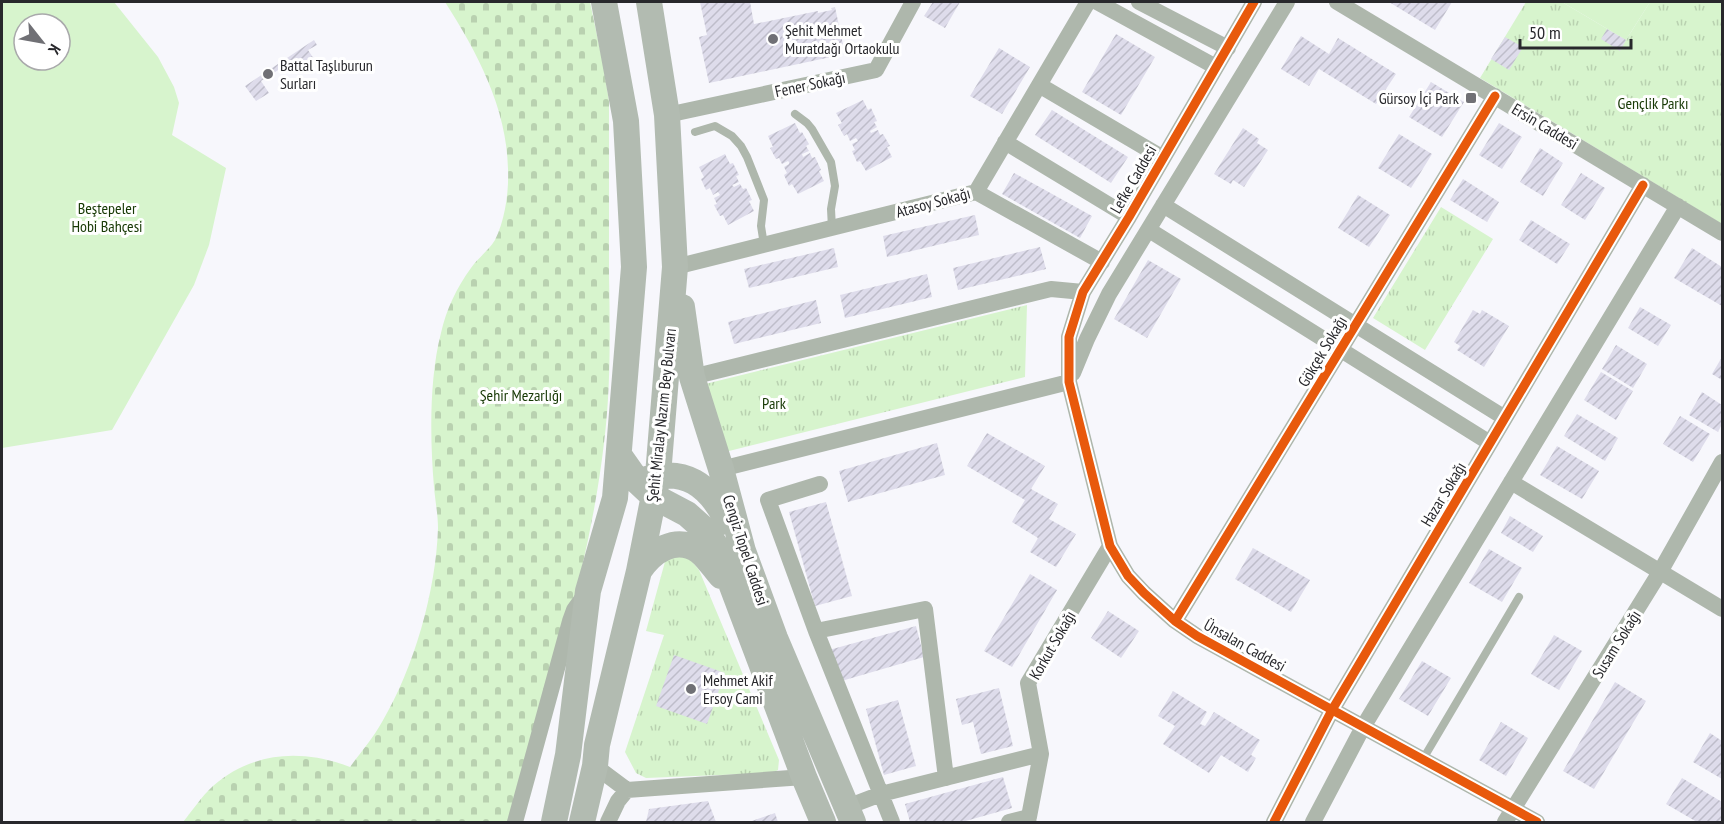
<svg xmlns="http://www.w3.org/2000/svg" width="1724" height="824" viewBox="0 0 1724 824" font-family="'PT Sans Narrow',sans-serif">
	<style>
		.grass { fill: url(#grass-tufts) }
		.cemetery { fill: url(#cemetery-stones) }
		.garden { fill: #d7f4cd; fill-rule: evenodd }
		.building { fill: url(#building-hatch) }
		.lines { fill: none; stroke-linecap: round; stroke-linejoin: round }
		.lane { stroke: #aeb7ac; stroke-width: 8 }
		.street { stroke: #aeb7ac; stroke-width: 16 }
		.primary { stroke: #b2bbb1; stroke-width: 26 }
		.cycleway-casing { stroke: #fff; stroke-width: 13 }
		.cycleway { stroke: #e8590c; stroke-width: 9 }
		.poi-dot { fill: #707075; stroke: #fff; stroke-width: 2 }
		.labels { text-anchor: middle; stroke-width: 6; stroke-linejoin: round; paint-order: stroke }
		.poi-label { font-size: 16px; fill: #28282c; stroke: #fff; text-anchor: start }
		.street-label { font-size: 16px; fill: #28282c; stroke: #fff }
		.park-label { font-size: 16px; fill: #163804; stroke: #fff }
	</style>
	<defs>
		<pattern id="grass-tufts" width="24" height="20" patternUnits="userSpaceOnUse" patternTransform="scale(1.5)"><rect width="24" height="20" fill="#d7f4cd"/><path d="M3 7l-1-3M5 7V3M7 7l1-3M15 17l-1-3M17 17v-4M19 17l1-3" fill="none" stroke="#b9d1b0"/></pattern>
		<pattern id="cemetery-stones" width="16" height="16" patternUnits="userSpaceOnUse" patternTransform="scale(1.5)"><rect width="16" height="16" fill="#d7f4cd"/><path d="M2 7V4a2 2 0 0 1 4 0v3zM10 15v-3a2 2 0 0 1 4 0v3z" fill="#b9d1b0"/></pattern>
		<pattern id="building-hatch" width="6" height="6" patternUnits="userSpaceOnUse" patternTransform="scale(1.5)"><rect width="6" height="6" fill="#dedceb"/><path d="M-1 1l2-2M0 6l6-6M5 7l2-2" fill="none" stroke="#bebdca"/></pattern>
	</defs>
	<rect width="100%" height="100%" fill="#f7f7fc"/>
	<path class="grass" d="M1526,2H1562L1626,40L1650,2H1722V224L1480,78Z
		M1441,207L1493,239L1425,350L1373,318Z
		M1027,305L1025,377L705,457L689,388Z
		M677,555L690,559L699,570L779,760L778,770L772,773L646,778L636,773L625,752L664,635L646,631L666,558Z"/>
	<path class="cemetery" d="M445,2H590L603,64L609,101C609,159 609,217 609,274C610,330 611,387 604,443C589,572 547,697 511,822H183C193,810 201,797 213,786C253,751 303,749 350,767C361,752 373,738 382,722C414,668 436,591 438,528C438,514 435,500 434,487C430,440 429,379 441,333C446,310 457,287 471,268C478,258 489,250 495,240C505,220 509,192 508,169C507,108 477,52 445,2Z"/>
	<path class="garden" d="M2,2H114L158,57L174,87L179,103L172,135L226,168L209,245L194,285L112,430L2,448ZM24,24H60V60H24Z
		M1562,2H1650L1626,40Z"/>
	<path class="building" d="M700,2H750L754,24L818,11V13L832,10L831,8L835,7L845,54L709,83L699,37L707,35Z
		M933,2H960L945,28L924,16Z
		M1389,2H1452L1435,30Z
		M1607,29L1626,40L1620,51L1601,39Z
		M1116,34L1155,57L1121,115L1082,92Z
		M1301,36L1329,54L1338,38L1396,74L1376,104L1319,69L1309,86L1281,69Z
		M1505,37L1523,47L1509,70L1491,59Z
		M314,40L317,45L308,50L314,59L303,67L297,58L261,81L269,93L256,101L245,86Z
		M999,48L1030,67L1002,114L970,96Z
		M1431,82L1464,102L1442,137L1409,117Z
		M863,100L868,110L871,108L877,121L874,122L877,127L870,131L871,133L878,130L880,135L883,134L890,146L887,147L892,157L866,171L860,161L857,162L852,151L855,150L852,144L858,141L856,138L850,141L847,134L844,136L838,125L842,123L836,113Z
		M1052,110L1128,157L1111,183L1035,135Z
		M795,123L800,133L802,132L809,144L806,146L809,151L802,154L803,157L810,153L812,158L815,157L821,170L819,171L824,181L798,194L792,184L789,186L784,175L787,173L784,167L789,164V162L788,161L782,164L779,158L776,159L770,148L773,147L768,136Z
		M1499,123L1522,137L1502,169L1479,155Z
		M1243,128L1259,139L1257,143L1268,150L1244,187L1233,180L1231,184L1214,174Z
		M1399,134L1432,154L1411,188L1378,168Z
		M1540,148L1563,163L1543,196L1520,182Z
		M725,154L730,164L733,163L739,175L736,176L739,182L732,185L734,187L740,184L743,189L746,188L752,200L749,201L754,211L728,225L723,215L720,216L714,205L717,204L714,198L720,195L718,192L713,195L710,188L706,190L701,179L704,177L699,167Z
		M1014,173L1092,216L1080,238L1002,194Z
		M1581,173L1605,188L1585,220L1561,205Z
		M1463,179L1499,202L1487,222L1450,200Z
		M1358,195L1390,215L1369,247L1338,228Z
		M975,215L979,235L887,257L883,236Z
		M1531,220L1570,244L1557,264L1519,240Z
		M1040,247L1046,269L958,290L953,268Z
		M834,248L838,267L749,288L744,269Z
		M1692,248L1722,267V306L1674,278Z
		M1148,260L1181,279L1147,338L1114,319Z
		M927,274L932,297L845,318L840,295Z
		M816,300L821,323L734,344L728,322Z
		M1640,307L1671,325L1658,346L1628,328Z
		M1473,310L1480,314L1482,310L1509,326L1484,367L1457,350L1460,346L1454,342Z
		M1616,345L1647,364L1633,388L1602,369Z
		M1722,357V380L1712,374Z
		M1601,372L1633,391L1616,420L1584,400Z
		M1702,392L1722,405V424L1718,432L1689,415Z
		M1577,414L1618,438L1605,461L1564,436Z
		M1680,416L1710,434L1693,462L1663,444Z
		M987,433L1045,466L1031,489L1058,504L1049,519L1076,534L1056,567L1030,552L1038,538L1012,522L1025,500L967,466Z
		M937,443L945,475L848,502L839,471Z
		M1557,446L1599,471L1582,499L1540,475Z
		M826,502L852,596L815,606L789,512Z
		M1510,516L1543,536L1533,552L1501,533Z
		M1253,548L1310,580L1291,612L1235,579Z
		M1489,549L1522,568L1502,602L1469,583Z
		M1030,574L1057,590L1012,667L984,651Z
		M1108,611L1139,631L1121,658L1091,638Z
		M916,626L924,657L838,682L829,650Z
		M1554,635L1582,651L1559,690L1531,674Z
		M674,655L725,673L707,724L656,706Z
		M1422,661L1451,678L1428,716L1399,699Z
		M1615,682L1646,701L1594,789L1563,771Z
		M999,688L1013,746L981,754L973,722L962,725L956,699Z
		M1173,691L1207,712L1200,724L1205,726L1214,712L1260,740L1251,755L1256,758L1248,772L1221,755L1209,773L1163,744L1175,726L1158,716Z
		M898,700L916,766L884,775L866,709Z
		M1501,722L1528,738L1506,776L1479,760Z
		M1710,733L1722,741V779L1693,762Z
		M1003,777L1012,808L962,822H910L905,804Z
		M1682,778L1722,802V822H1697L1666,804Z
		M708,801L716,822H646L649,809Z
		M775,813L778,822H749Z"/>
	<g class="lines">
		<path class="lane" d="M795,114L807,123L812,129L831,162L835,186L831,209L832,228
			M695,132L715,126L732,136L741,146L747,157L764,200L761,226L764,245
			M1423,759L1519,597"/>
		<path class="street" d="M1097,2L1216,67
			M1139,2L1228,48
			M1254,2L1129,217L1083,292L1069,337V382L1110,546L1128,576L1144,593L1175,621L1197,636L1537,822
			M1337,2L1722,233
			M1039,85L1163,158
			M667,115L876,70L913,2
			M1005,142L1129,217
			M976,192L1102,262
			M1163,205L1505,418
			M1149,230L1490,443
			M675,267L976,192L1088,2
			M1073,373L1087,339L1109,294L1287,2
			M692,377L1051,289L1083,292
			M721,469L1069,382
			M1511,482L1722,609
			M820,484L768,500L816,631L892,822
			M1175,621L1495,96
			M816,631L925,609L946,778
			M595,766L627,790L804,777
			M847,807L881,794L1041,754
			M515,822L570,621L574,610L584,596
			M608,822L618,801L627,790
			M1009,822L1029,817
			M1028,822L1041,754L1028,683L1110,546
			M1274,822L1332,710L1643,185
			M1313,822L1363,727L1678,206
			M1505,822L1660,572L1722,462"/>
		<path class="primary" d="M682,307L692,377L721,469L743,551L775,638L853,822
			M619,455L638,482L653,496L687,514L705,530L718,549L804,777L823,822
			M643,480C685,466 709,485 728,522
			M639,571C652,551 676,535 699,551C707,557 714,568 721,576
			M554,822L568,755L588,591L615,498L634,267L626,121L604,2
			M582,822L595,766L597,745L639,571L658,475L675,267L667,115L649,2"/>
		<g class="cycleway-casing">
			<path id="cycleway" d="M1254,2L1129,217L1083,292L1069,337V382L1110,546L1128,576L1144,593L1175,621L1197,636L1537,822
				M1175,621L1495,96
				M1274,822L1332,710L1643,185"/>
		</g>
		<use href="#cycleway" class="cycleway"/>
	</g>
	<g class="poi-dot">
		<circle cx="773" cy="39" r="6"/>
		<circle cx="268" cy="74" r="6"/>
		<rect x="1465" y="92" width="12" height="12" rx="3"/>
		<circle cx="691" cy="689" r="6"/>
	</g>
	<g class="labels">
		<g class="poi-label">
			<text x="785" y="36">Şehit Mehmet<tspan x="785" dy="18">Muratdağı Ortaokulu</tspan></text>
			<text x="280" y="71">Battal Taşlıburun<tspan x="280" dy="18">Surları</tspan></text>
			<text x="1459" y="104" text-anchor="end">Gürsoy İçi Park</text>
			<text x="703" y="686">Mehmet Akif<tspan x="703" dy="18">Ersoy Cami</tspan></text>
		</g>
		<g class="street-label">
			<text transform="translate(810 84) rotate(-12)" y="6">Fener Sokağı</text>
			<text transform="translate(1545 126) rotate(31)" y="6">Ersin Caddesi</text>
			<text transform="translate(1133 179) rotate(-60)" y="6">Lefke Caddesi</text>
			<text transform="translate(933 202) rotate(-15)" y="6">Atasoy Sokağı</text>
			<text transform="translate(1322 351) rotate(-59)" y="6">Gökçek Sokağı</text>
			<text transform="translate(661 415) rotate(-84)" y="6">Şehit Miralay Nazım Bey Bulvarı</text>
			<text transform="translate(1443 494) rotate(-59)" y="6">Hazar Sokağı</text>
			<text transform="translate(746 550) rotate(72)" y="6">Cengiz Topel Caddesi</text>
			<text transform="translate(1616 644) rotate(-58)" y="6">Susam Sokağı</text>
			<text transform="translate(1052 645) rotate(-60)" y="6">Korkut Sokağı</text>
			<text transform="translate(1245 645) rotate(29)" y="6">Ünsalan Caddesi</text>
		</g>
		<g class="park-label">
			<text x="1653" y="109">Gençlik Parkı</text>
			<text x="107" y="214">Beştepeler<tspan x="107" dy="18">Hobi Bahçesi</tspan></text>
			<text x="521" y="401">Şehir Mezarlığı</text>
			<text x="774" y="409">Park</text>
		</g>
	</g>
	<rect width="1724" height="824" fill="none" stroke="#28282c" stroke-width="6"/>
	<g transform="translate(42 42) rotate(121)"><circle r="28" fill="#ffffff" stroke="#a9a9ab" stroke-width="1.5"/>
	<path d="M0-4.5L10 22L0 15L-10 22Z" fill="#707075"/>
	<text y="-9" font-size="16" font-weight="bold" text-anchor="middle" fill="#28282c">K</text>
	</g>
	<path d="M1520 39v9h111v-9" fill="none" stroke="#28282c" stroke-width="3"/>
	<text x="1529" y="39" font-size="18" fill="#28282c" stroke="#ffffff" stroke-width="4.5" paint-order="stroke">50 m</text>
</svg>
